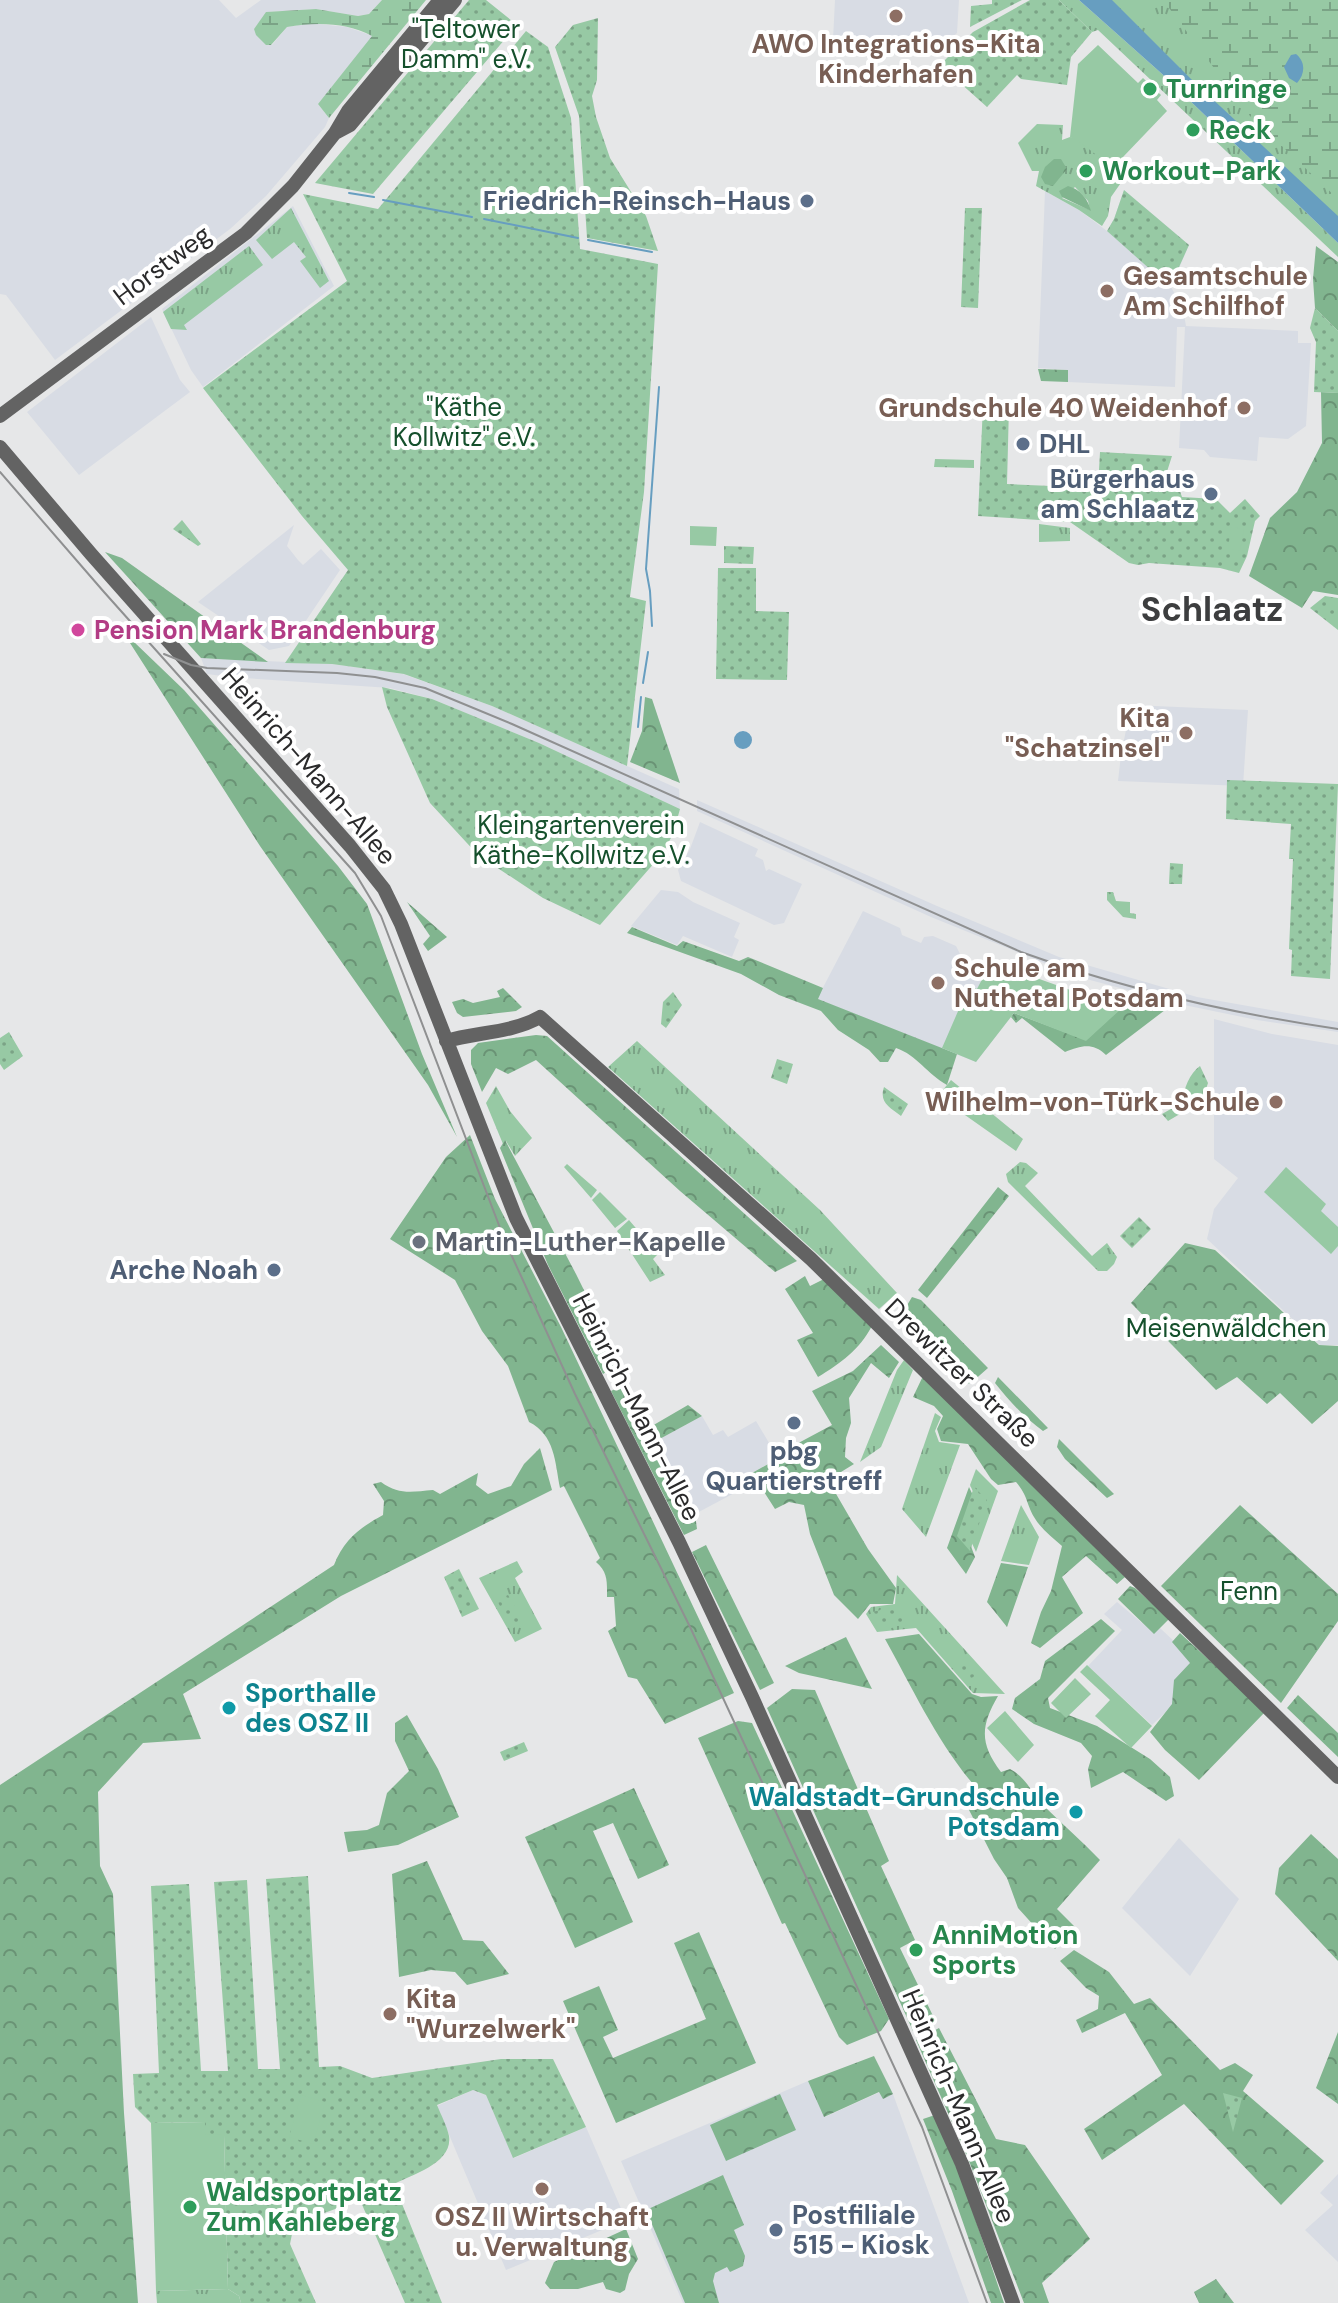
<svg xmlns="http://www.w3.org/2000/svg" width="1338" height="2303" viewBox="0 0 1338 2303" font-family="'DM Sans',sans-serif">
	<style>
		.built { fill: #d8dce4 }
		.grass { fill: url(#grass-tufts); fill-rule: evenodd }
		.forest { fill: url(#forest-crowns) }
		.wetland { fill: url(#wetland-marsh) }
		.park { fill: url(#park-dots) }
		.pitch { fill: #97c9a4 }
		.water { fill: #679ec0 }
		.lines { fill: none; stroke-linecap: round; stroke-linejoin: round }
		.stream { stroke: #679ec0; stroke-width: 2 }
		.secondary { stroke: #636363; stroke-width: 14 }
		.tram { stroke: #8f9091; stroke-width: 2 }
		.education-dot { fill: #8d6e63; stroke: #fff; stroke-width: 3 }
		.leisure-dot { fill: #2e9e5b; stroke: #fff; stroke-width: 3 }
		.service-dot { fill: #5c6f8a; stroke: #fff; stroke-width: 3 }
		.hotel-dot { fill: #d1479c; stroke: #fff; stroke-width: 3 }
		.worship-dot { fill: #6b7280; stroke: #fff; stroke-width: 3 }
		.culture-dot { fill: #0f9aa8; stroke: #fff; stroke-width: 3 }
		.labels { text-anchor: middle; stroke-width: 8; stroke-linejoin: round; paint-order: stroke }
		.park-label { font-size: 26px; fill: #15502c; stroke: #fff }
		.education-label { font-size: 26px; font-weight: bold; fill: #785e54; stroke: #fff; text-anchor: start }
		.leisure-label { font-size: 26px; font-weight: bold; fill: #27864d; stroke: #fff; text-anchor: start }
		.service-label { font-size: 26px; font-weight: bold; fill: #4e5e75; stroke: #fff; text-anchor: end }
		.street-label { font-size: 26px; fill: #2a2a2b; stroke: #fff }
		.hotel-label { font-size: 26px; font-weight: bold; fill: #b23c85; stroke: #fff; text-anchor: start }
		.worship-label { font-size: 26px; font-weight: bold; fill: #5b616d; stroke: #fff; text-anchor: start }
		.culture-label { font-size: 26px; font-weight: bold; fill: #0d838f; stroke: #fff; text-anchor: start }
		.district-label { font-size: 34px; font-weight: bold; fill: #3d3e3f; stroke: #fff }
	</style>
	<defs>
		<pattern id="grass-tufts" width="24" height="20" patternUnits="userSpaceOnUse" patternTransform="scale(2)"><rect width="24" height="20" fill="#97c9a4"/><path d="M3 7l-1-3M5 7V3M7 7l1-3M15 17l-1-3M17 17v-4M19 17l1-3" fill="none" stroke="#7ba386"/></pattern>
		<pattern id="forest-crowns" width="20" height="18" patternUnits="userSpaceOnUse" patternTransform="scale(2)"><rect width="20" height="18" fill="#81b58f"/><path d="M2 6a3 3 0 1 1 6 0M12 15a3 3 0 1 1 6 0" fill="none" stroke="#6a9375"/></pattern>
		<pattern id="wetland-marsh" width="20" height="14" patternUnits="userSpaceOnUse" patternTransform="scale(2)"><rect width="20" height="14" fill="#97c9a4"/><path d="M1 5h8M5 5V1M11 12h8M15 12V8" fill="none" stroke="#7ba386"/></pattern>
		<pattern id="park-dots" width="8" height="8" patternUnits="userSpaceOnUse" patternTransform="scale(2)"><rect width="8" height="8" fill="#97c9a4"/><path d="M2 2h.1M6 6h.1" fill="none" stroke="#7ba386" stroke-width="1.8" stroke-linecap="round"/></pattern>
	</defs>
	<rect width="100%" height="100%" fill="#e6e7e8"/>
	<path class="built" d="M0,0H219L236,18L261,0H382L369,14L358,16L316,9L267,12L254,29L272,45L287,27L310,23L347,27L373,36L318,104L329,118L325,127L266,196L230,229L55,360L6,295L0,294Z
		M835,0H959L957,33L940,48L833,40Z
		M1124,190L1189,245L1171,287L1183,309L1186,326L1298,331V343H1311L1306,426L1288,439L1259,437L1257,461L1210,457L1204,450L1179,448L1185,327H1177L1175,387L1068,382V370L1038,368L1045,191L1079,210L1107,231L1114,219Z
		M293,206L334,286L203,387L191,370L162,309Z
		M151,317L180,380L190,392L79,475L27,412Z
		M294,525L287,546L298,560L303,565L321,549L340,570L289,646L269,650L198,602Z
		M201,658L332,664L403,674L492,706L679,789L680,809L539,743L432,699L390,688L230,677L207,674Z
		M1131,705L1248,710L1243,786L1118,781L1121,755Z
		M697,800L937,906L1059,957L1197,997L1338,1022V1032L1257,1020L1184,1005L1090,980L1054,967L931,917L697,811Z
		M700,822L758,849L755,856L763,860L766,871L769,869L802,884L784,923L774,925L681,881L678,870L690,849Z
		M661,890L678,892L693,902L740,923L734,937L739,940L732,957L683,936L677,945L631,926Z
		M863,911L900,928L902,935L921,943L924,937L933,936L956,946L960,954L956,967L981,979L991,962L1014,1013L976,1062L817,999Z
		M1214,1019L1272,1034L1338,1045V1345H1320L1207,1239L1214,1209L1238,1178L1214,1159Z
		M702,1416L713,1435L723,1430L728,1437L756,1421L778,1458L752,1473L757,1481L695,1514L656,1441Z
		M1117,1602L1154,1633L1160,1628L1195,1661L1186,1693L1152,1725L1088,1666L1122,1630L1104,1614Z
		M1179,1838L1239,1899L1190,1976L1122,1908Z
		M808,2081L825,2117L880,2092L883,2098L893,2094L969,2303H683L621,2161Z
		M473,2090L486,2095L514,2158L586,2127L626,2220L506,2270L437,2106Z
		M1338,2174V2262L1305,2230L1333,2205L1320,2193Z"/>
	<path class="grass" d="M1059,0H1079L1161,73L1338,243V257L1098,30L1092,32Z
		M1106,0H1201L1338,186V221Z
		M1037,124L1063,125L1062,140L1070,137L1088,139L1122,173L1125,177L1111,197L1108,216L1102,226L1079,210L1036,186L1039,171H1032L1018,143ZM1075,187L1088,201L1090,210L1062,198Z
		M291,208L329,281L320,288L300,261L306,257L294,242L272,259L256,240Z
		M249,246L263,265L184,325L187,330L171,329L163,312Z
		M935,459L974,460V468L934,467Z
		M1039,524L1070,528V541L1039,542Z
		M1107,892H1113L1116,901L1130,902V913L1136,914V919L1123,917L1107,900Z
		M637,1041L820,1210L897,1293L879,1309L608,1067Z
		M951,1080L1023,1139L1016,1151L938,1096Z
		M496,1086L510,1111L532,1138L515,1156L506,1141L503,1144L486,1103Z
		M1020,1162L1026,1163L1038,1173L1025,1186L1092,1256L1107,1243L1117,1257L1114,1264L1107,1271H1098L1008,1182L1006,1174Z
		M567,1164L597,1190L591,1198L564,1167Z
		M600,1192L627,1219L615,1228L592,1200Z
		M629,1220L658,1254L653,1259L665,1275L650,1282L617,1231Z
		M904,1360L913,1370L881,1447L860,1462L897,1370Z
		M935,1413L941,1417L935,1431L939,1442L960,1445L926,1537L902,1509Z
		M976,1469L998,1491L976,1552L971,1541L980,1507L970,1485Z
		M1021,1505L1039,1537L1029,1565L1001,1561Z
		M517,1561L523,1572L515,1578L542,1629L515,1642L479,1578Z
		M897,1575L1005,1694L973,1693L916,1628L877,1632L866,1614L871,1607L895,1604Z
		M228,2289L239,2296L241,2303H157L156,2291Z"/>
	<path class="forest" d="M1054,159H1061L1067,169L1053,186L1045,184L1041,177L1045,167Z
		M1068,186C1080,189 1088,199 1091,211L1062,197L1059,191Z
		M1316,246L1338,262V331L1315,308L1313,279Z
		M1038,369L1068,370V382L1041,381Z
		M1321,392L1338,393V595L1313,591L1302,608L1249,576L1270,518L1297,492L1322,443Z
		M105,552L122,558L268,662L201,658Z
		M133,641L184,690L338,866L367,904L422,1054L457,1137L428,1085L260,846L130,643Z
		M645,697L652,699L680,783L630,762L642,731Z
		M407,902L447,937L428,951L423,944L430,936Z
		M632,927L677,946L683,941L739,961L748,957L823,988L818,999L957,1054L947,1085C927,1074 917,1055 896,1048L888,1062H880L869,1050L838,1030L821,1011L779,995L741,974L627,933Z
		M503,988L522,1007L516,1011L463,1017L457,1013L452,1002L463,999L473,1003L500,997L497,991Z
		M1126,999L1165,1010L1106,1055C1092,1042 1081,1046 1065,1052L1022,1018L1016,1023L1011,1017L1014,1013L1086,1040L1121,1008Z
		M536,1035L547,1036L797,1261L775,1272L680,1191L536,1060L508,1074L496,1068L482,1092L471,1064V1050L478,1043Z
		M470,1135L495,1199L561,1327L734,1693L665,1724L637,1679L628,1677L608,1631L616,1626L614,1597H607C607,1582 608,1572 596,1562L600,1558L564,1486L560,1488C555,1462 555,1435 529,1422L508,1366L482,1331L455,1280L390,1239L446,1157Z
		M505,1140L576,1274L620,1363L603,1374L548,1265L500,1148Z
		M998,1187L1009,1196L927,1298L918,1290Z
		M1185,1243L1215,1250L1319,1345L1338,1346V1401L1312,1424L1280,1393L1267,1404L1237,1377L1216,1390L1131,1303Z
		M805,1276L810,1286L824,1279L872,1326C859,1350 841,1363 818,1377L797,1340L813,1333L785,1289Z
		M912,1297L921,1300L988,1368L971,1383L964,1384L900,1317Z
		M881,1345L899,1362L889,1378L871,1363L849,1398L851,1423L846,1438L845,1457L854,1464L828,1480L868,1549L896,1588L893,1604H870L858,1619L834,1595L810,1534L804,1505L789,1502L775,1509L752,1473L777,1459L776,1455L832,1425L812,1391L853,1371Z
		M923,1376L1125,1577L1117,1584L1086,1556L1062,1577L1083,1613L1040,1648L1031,1643L1041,1612L1051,1591L1062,1546C1052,1537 1041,1529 1034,1517C1026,1503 1028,1496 1016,1482L998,1485L991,1479L968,1444L941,1441L937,1429L943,1416L934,1406L913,1397Z
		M998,1377L1048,1428L1043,1431C1025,1418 1009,1401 995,1383Z
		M623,1385L645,1430L688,1405L702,1416L656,1441L695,1514L697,1529L684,1535L611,1391Z
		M1059,1439L1114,1494L1107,1498L1065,1459L1057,1447Z
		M540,1448L552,1490L341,1596L183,1694L201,1739L143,1743L98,1792L100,1866L113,1894L124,2113L138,2303H0V1785L334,1565C344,1539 361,1527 383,1515L384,1501L373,1484L381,1482C399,1495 411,1492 433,1490L440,1494L478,1473L476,1485L488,1494L511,1486L524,1464Z
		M969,1487L978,1506L969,1541L975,1557L966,1574L947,1548Z
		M1240,1505L1338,1594V1621L1281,1703L1161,1586Z
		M706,1545L774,1683L760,1690L692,1552Z
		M1001,1563L1028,1567L1007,1627L987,1602Z
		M1130,1586L1135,1588L1169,1619L1154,1634L1118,1599Z
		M1101,1619L1115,1631L1048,1698L1050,1708L1097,1726L1150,1759L1170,1777L1174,1796L1166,1801L1123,1772L1091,1788L1088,1769L1092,1756L1081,1743L1034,1724L1012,1709L1015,1698L1040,1679L1045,1661Z
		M1180,1633L1265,1712L1199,1780L1165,1750L1150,1732L1172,1704L1174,1680L1190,1663L1172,1642Z
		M919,1634L972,1694L981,1697L998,1696C980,1727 980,1744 1001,1772L1010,1769C1027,1778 1031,1793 1044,1806C1063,1825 1082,1841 1100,1860L1057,1909L1076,1928L1055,1949L1018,1908L1007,1878L994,1859L968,1808L971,1799L979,1791C939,1746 914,1691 885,1639Z
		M846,1637L872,1689L799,1673L785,1666Z
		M792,1689L815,1690L889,1861L881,1866L915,1940L900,1948L936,2022L913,2031L767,1708Z
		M1298,1695L1338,1733V1757L1287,1708Z
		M407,1715L438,1769L459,1817L398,1845L348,1852L344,1832L367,1830L379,1825L387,1793L409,1771L395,1741V1723Z
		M738,1721L752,1723L889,2019L881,2031L847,2045L839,2037L785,1923L782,1924L698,1738Z
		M634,1788L669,1865L638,1879L613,1823L593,1831L633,1922L575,1948L525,1837Z
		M1311,1834L1338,1859V1961L1275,1894L1279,1868Z
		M427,1861L463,1940L483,1941L509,1974L467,1985L455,1972L431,1970L399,1977L392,1874Z
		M699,1932L756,2063L616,2123L563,2001L599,1986L618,2030L603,2037L613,2058L706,2019L674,1943Z
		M1074,1950L1109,1972L1134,2004L1150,1998L1220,2070L1235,2063L1253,2075L1243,2091L1324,2161L1281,2205L1184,2104L1102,2160L1084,2129L1162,2075L1125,2013L1082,2033L1076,2020L1098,2009L1099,1996L1086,1988L1060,1961Z
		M939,2028L996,2139L1025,2145L1090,2239L1042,2283L1049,2303H1024L969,2161L916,2040Z
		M1338,2032V2104L1316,2088Z
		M874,2056L893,2094L883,2099L879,2092L824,2117L808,2081Z
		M780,2094L796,2130L726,2161L710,2125Z
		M935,2115L964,2186L1004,2303H991L952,2191L923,2119Z
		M723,2175L744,2225L734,2230L745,2256L743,2266L730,2272L727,2267L715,2273L713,2281L719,2303H685L646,2210Z
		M626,2229L638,2259L629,2274L625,2290L620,2293L606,2289L603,2282L578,2289H550L545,2283L554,2262Z
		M1216,2279L1234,2303H1199L1194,2292Z"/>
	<path class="wetland" d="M382,0H426L329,118L318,104L372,36C347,22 315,22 287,27L271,45H266L256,35L254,29L266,12L316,9L358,16L369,14Z
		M1163,0H1338V199L1250,116Z"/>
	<path class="park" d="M469,0H486L517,25L373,194L315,183Z
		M992,0H1022L970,27L971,6L992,4Z
		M1030,0H1059L1092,32L1071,57L1067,85L1021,79L1017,75L987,107L940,65L973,32Z
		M598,18L597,80L592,96L596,117L610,158L646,216L658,251L587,238L579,116L555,47L573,25Z
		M526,31L548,47L571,118L580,249L658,264L644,492L630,597L646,601L627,766L492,706L404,674L332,664L285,663L348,570L302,516L203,388L347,281L303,194L378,209Z
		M1124,190L1189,245L1170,287L1107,231L1114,219Z
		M965,208H982L978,308L961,307Z
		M1315,308L1338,331V393L1314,392L1316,342L1310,328Z
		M983,405L1009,406L1007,484L1098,488L1100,452L1172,456L1163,484L1178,485L1182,497L1216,499L1230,513L1245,499L1260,516L1255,521L1247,556L1239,573L1220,568L1149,563L1138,565L1129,563L1070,522L978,516Z
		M182,520L201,544L198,546L173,529Z
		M724,546L754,547L753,564L724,563Z
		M718,568H756V611L789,612L787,680L716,679Z
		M1325,596L1338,598V630L1310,608Z
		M382,687L432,699L539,743L680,809L673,834L663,853L600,925L543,898L478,855L430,803L387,707Z
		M1227,780L1338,784L1330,979L1291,976L1292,950L1289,949L1293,859H1289L1291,824L1226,819Z
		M1170,863L1183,864L1182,884H1169Z
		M673,992L682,1005L666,1028L661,1024L663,1002Z
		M9,1032L23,1056L4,1070L0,1064V1038Z
		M777,1059L793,1064L787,1084L771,1078Z
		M1200,1066L1208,1083L1202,1101L1168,1121L1162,1114L1183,1102C1183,1089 1190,1073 1200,1066Z
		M884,1087L908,1104L901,1116C889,1107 879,1102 884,1087Z
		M1139,1217L1151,1229L1132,1248L1120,1236Z
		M974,1487L987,1500L970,1551L957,1536Z
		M459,1569L479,1609L462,1617L444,1577Z
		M508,1595L525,1623L511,1629L497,1600Z
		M898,1606L907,1621L879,1626L872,1612Z
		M966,1657L980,1672L969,1680L956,1665Z
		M524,1742L528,1751L504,1761L500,1752Z
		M308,1876L319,2067L340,2066L372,2078L501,2059H553L586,2127L513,2158L486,2095L473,2090L437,2105C441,2115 447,2126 449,2136C453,2163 413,2174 394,2184L442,2303H405L360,2200L294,2224L290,2244L316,2303H241L239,2296L228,2289L224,2135H205L204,2122L151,2123L135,2107L133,2074L159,2073L151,1886L189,1884L201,2071H228L214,1882L247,1880L258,2069H280L266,1879Z
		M1223,2093L1242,2098L1233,2132Z"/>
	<path class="pitch" d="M1098,45L1138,83L1143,78L1161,95L1157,100L1167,111L1123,157L1125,177L1077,140L1070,137L1078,64Z
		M1075 173a11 11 0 1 1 22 0a11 11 0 1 1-22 0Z
		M690,526L717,527L716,546L690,545Z
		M1231,527L1244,529L1240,551L1228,549Z
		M991,962L1121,1008H1122L1086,1041L1014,1013L976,1062L942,1048L969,986L977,989Z
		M1286,1167L1326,1204L1321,1211L1338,1227V1246L1331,1254L1264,1192Z
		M1087,1665L1152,1726L1131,1748L1095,1716L1110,1700L1080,1672Z
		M1075,1678L1091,1694L1066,1718L1051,1703Z
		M1005,1711L1034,1745L1018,1762L987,1728Z
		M301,2095L325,2102L313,2144L289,2137Z
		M205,2122V2135L224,2134L228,2289L156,2291L151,2123Z"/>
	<path class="water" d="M1079,0H1112L1191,79L1338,216V243L1161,73Z
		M1296,54C1306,62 1305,74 1297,83L1289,78L1284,67L1291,55Z
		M734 740a9 9 0 1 1 18 0a9 9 0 1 1-18 0Z"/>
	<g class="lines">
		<path class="stream" d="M349,193L374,197
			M383,200L472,217
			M484,219L578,238
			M588,240L652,252
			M652,626L650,591L646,569L659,387
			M643,683L648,652
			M638,727L641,697"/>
		<path class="secondary" d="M335,133L350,125L455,0
			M0,416L246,233L293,186L335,133L348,111L440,0
			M0,447L91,554L350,846L384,889L401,924L516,1218L679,1542L752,1697L962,2164L1013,2303
			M446,1041C477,1032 512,1033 540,1017L811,1259L1338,1777"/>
		<path class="tram" d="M0,472L104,592L355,873L381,916L505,1241L575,1394L691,1629L922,2127L987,2303
			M164,654L191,665L207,668L337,673L375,677L425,688L512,724L1021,952C1124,989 1229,1013 1338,1029"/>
	</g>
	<g class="education-dot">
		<circle cx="896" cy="16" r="8"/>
		<circle cx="1107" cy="291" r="8"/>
		<circle cx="1244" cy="408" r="8"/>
		<circle cx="1186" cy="733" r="8"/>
		<circle cx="938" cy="983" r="8"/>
		<circle cx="1276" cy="1102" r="8"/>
		<circle cx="390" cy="2014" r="8"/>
		<circle cx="542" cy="2189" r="8"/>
	</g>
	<g class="leisure-dot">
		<circle cx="1150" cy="89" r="8"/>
		<circle cx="1193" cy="130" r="8"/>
		<circle cx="1086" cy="171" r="8"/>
		<circle cx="916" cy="1950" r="8"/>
		<circle cx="190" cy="2207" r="8"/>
	</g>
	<g class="service-dot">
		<circle cx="807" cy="201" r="8"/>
		<circle cx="1023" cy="444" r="8"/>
		<circle cx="1211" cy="494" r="8"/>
		<circle cx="274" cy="1270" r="8"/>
		<circle cx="794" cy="1423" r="8"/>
		<circle cx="776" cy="2230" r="8"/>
	</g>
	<circle class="hotel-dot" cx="78" cy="630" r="8"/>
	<circle class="worship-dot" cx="419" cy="1242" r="8"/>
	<g class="culture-dot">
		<circle cx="229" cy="1708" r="8"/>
		<circle cx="1076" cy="1812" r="8"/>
	</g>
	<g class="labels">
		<g class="park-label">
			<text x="466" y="38">"Teltower<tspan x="466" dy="30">Damm" e.V.</tspan></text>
			<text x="464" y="416">"Käthe<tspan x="464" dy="30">Kollwitz" e.V.</tspan></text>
			<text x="581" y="834">Kleingartenverein<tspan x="581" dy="30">Käthe-Kollwitz e.V.</tspan></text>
			<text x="1226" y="1337">Meisenwäldchen</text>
			<text x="1249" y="1600">Fenn</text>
		</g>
		<g class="education-label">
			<text x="896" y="53" text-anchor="middle">AWO Integrations-Kita<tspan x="896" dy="30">Kinderhafen</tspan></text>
			<text x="1123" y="285">Gesamtschule<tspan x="1123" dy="30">Am Schilfhof</tspan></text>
			<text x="1228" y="417" text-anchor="end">Grundschule 40 Weidenhof</text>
			<text x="1170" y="727" text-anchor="end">Kita<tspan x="1170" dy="30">"Schatzinsel"</tspan></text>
			<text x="954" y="977">Schule am<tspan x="954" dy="30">Nuthetal Potsdam</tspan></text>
			<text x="1260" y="1111" text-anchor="end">Wilhelm-von-Türk-Schule</text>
			<text x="406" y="2008">Kita<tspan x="406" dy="30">"Wurzelwerk"</tspan></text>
			<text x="542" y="2226" text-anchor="middle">OSZ II Wirtschaft<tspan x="542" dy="30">u. Verwaltung</tspan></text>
		</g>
		<g class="leisure-label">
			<text x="1166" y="98">Turnringe</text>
			<text x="1209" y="139">Reck</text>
			<text x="1102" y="180">Workout-Park</text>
			<text x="932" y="1944">AnniMotion<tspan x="932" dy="30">Sports</tspan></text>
			<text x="206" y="2201">Waldsportplatz<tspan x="206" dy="30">Zum Kahleberg</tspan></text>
		</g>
		<g class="service-label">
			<text x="791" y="210">Friedrich-Reinsch-Haus</text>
			<text x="1039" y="453" text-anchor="start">DHL</text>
			<text x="1195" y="488">Bürgerhaus<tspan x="1195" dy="30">am Schlaatz</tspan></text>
			<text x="258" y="1279">Arche Noah</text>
			<text x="794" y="1460" text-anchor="middle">pbg<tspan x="794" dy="30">Quartierstreff</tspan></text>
			<text x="792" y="2224" text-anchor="start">Postfiliale<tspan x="792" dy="30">515 - Kiosk</tspan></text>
		</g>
		<g class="street-label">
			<text transform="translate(162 265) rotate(-37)" y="9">Horstweg</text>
			<text transform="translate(309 766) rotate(49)" y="9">Heinrich-Mann-Allee</text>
			<text transform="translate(962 1373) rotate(44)" y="9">Drewitzer Straße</text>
			<text transform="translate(637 1407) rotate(63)" y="9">Heinrich-Mann-Allee</text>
			<text transform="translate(959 2106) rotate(67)" y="9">Heinrich-Mann-Allee</text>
		</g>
		<g class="hotel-label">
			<text x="94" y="639">Pension Mark Brandenburg</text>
		</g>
		<g class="worship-label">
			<text x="435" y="1251">Martin-Luther-Kapelle</text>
		</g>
		<g class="culture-label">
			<text x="245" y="1702">Sporthalle<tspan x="245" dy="30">des OSZ II</tspan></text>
			<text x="1060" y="1806" text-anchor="end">Waldstadt-Grundschule<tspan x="1060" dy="30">Potsdam</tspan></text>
		</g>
		<g class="district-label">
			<text x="1212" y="621">Schlaatz</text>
		</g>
	</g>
</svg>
